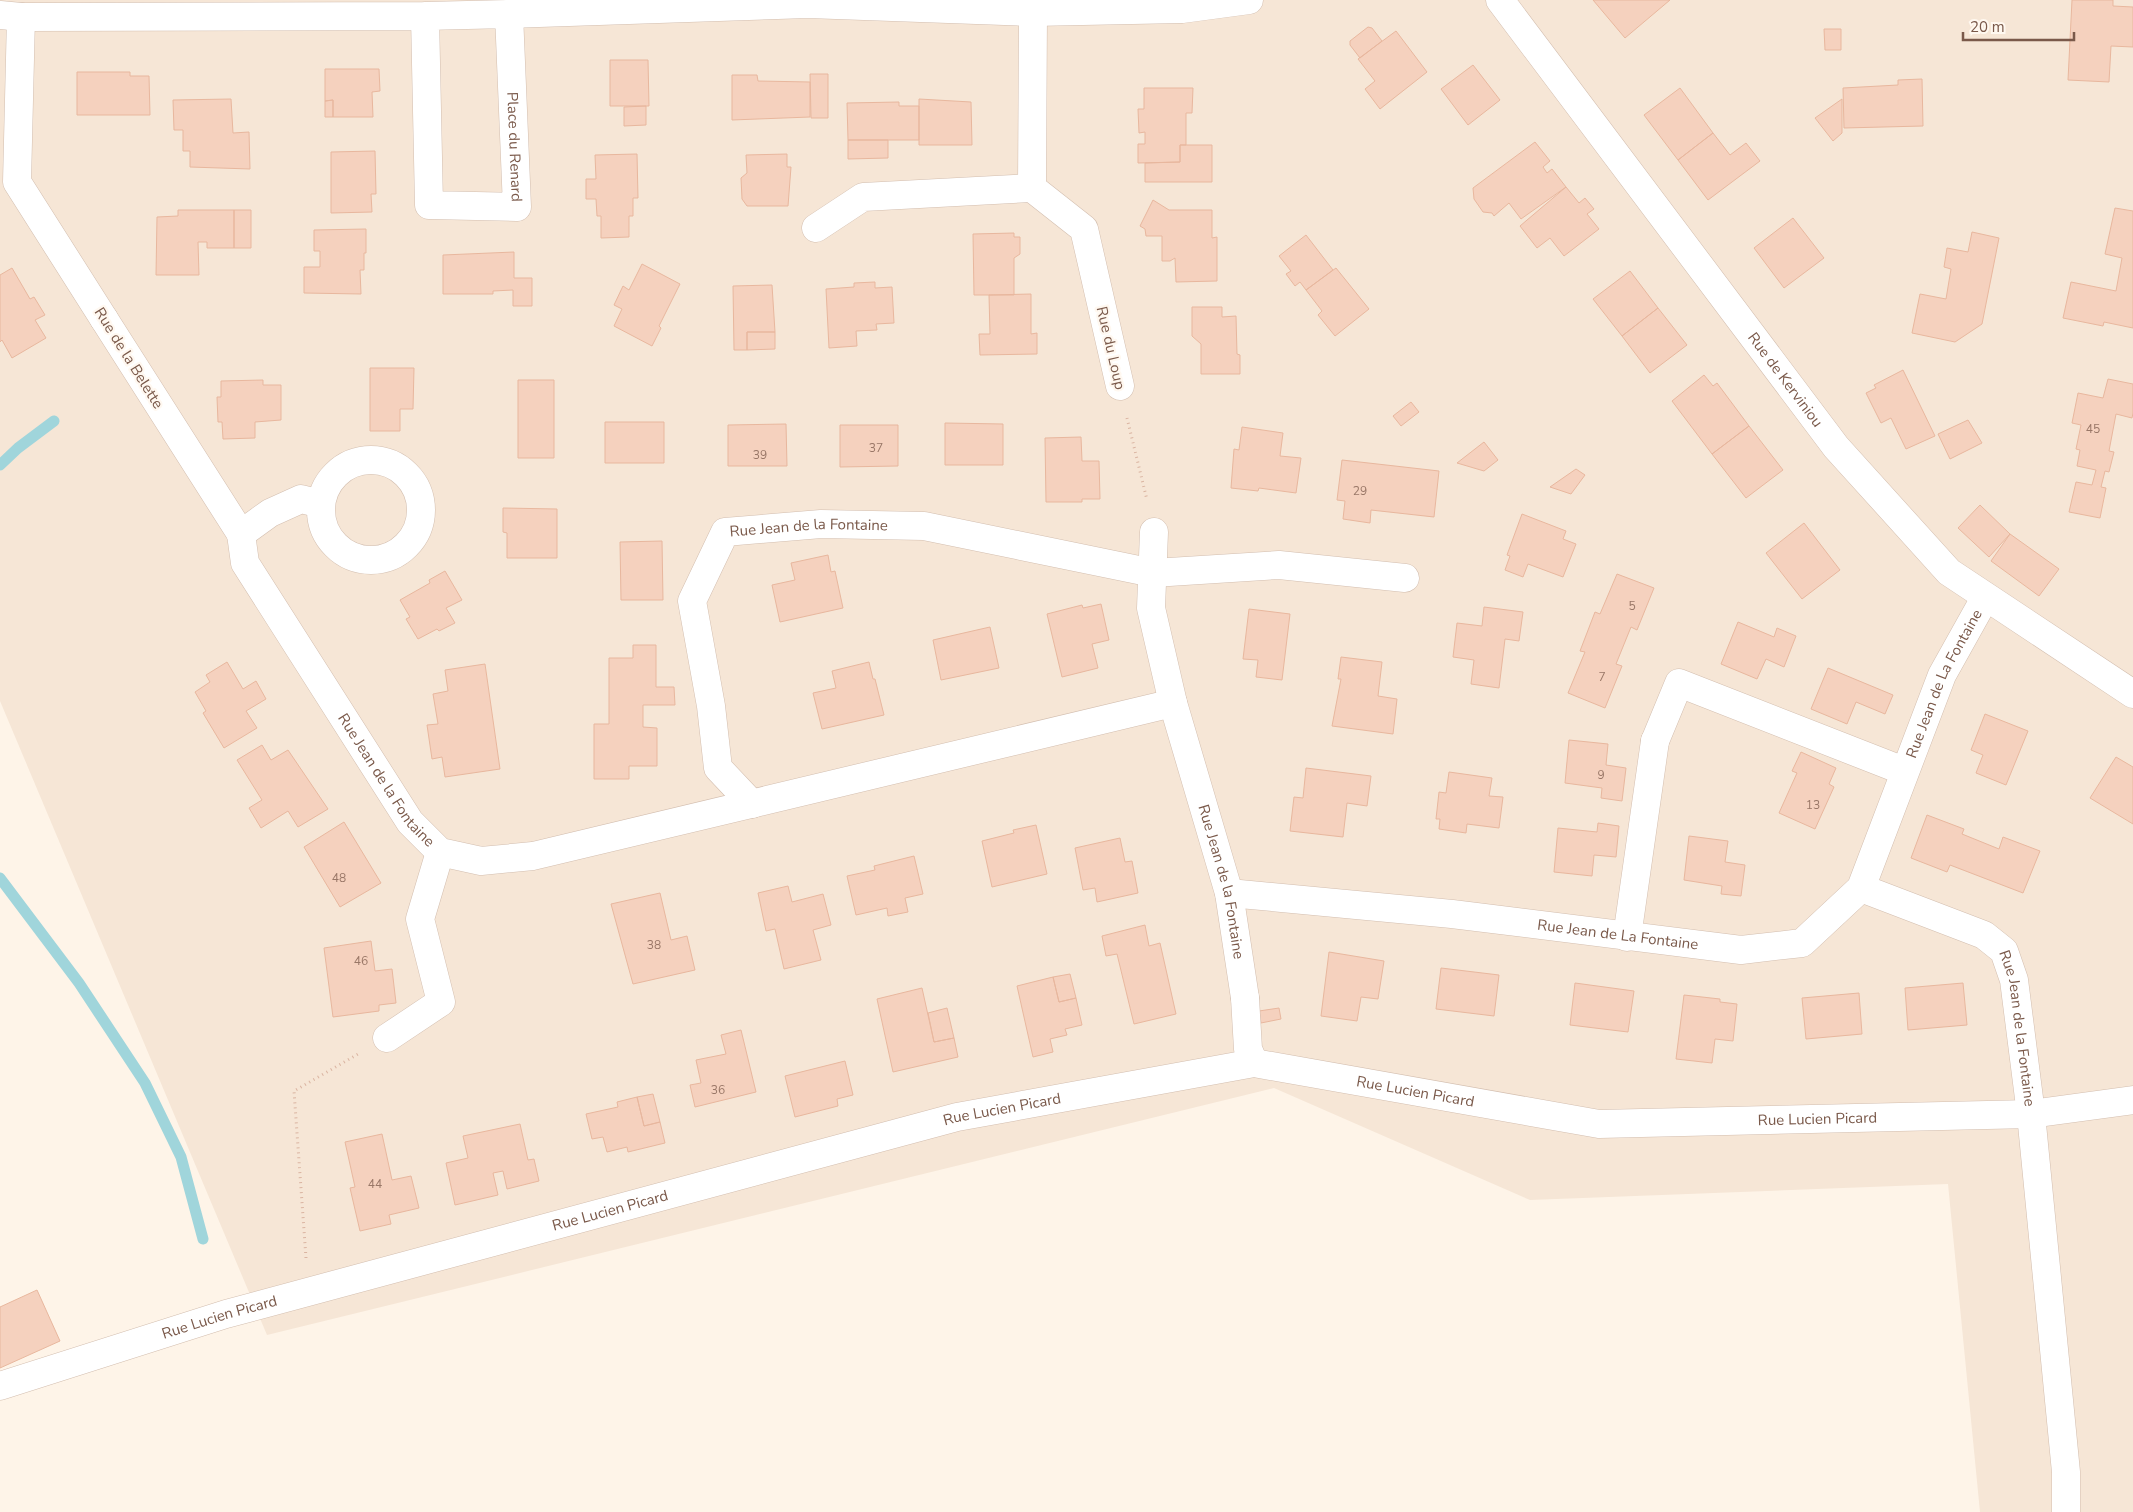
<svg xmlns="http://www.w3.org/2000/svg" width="2133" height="1512" viewBox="0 0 2133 1512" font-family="'Nunito Sans',sans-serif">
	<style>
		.residential { fill: #f6e6d6 }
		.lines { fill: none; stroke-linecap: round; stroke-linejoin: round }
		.stream { stroke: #a0d5db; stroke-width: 11 }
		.building { fill: #f5d1be; stroke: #e8b79e }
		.pedestrian-casing { stroke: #d3beaf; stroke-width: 29 }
		.minor-casing { stroke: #d3beaf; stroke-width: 29 }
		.path { stroke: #dab4a1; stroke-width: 3; stroke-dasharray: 1 4; stroke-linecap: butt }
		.pedestrian { stroke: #fff; stroke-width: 28 }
		.minor { stroke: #fff; stroke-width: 28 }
		.labels { text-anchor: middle; stroke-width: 4.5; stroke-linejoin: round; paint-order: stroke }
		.number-label { font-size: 12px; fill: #997767 }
		.street-label { font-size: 15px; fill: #7a594a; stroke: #fff8f0 }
	</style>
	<rect width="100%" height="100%" fill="#fef4e8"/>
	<path class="residential" d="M0,0H2133V1512H1980L1948,1184L1530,1200L1274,1088L267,1335L0,701Z"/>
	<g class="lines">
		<path class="stream" d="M0,465L18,448L54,421
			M0,878L79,983L145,1083L181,1157L203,1239"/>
	</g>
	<path class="building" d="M1593,0H1670L1625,38Z
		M2072,0H2113V6L2133,7V47L2111,46L2109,82L2068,80Z
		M1368,27L1372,28L1382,41L1360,58L1350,45V41Z
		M1824,29H1841V50H1825Z
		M1396,31L1427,72L1380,109L1365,89L1375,81L1358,59Z
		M610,60H648L649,106H610Z
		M1473,65L1500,100L1468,125L1441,89Z
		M325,69H379L380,91L372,92L373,117H333V100L325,101Z
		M77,72H130V76H149L150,115H77Z
		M810,74H828V118H811Z
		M732,75H757L758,81L810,82V117L732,120Z
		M1922,79L1923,126L1844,128L1843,88L1898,85V80Z
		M1144,88H1193L1192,113H1186V145H1180V162L1138,163V144H1145V132L1139,133L1138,109H1144Z
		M1680,88L1713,133L1678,160L1644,115Z
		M231,99L233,133L249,132L250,169L190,167V151H183V130H174L173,100Z
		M919,99L971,102L972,145H919Z
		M1842,99V133L1833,141L1815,118Z
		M333,100V117H325V101Z
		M899,102V106H919V140H848L847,103Z
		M646,106V125L624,126V107Z
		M1713,133L1730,155L1746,143L1760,161L1708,200L1678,160Z
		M848,140H888V158L848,159Z
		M1535,142L1550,161L1543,167L1547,173L1552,169L1566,187L1521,219L1509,203L1494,216L1492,213L1483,212L1474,199L1473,188Z
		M1180,145H1212V182H1145V163L1180,162Z
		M375,151L376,194H371L372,212L331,213V152Z
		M637,154L638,198H633V216H629V237L601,238V216H597L596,199H586V179H596L595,155Z
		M787,154V167H791L788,206H747L742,199L741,178L747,173L746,155Z
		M1566,187L1579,203L1585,198L1594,209L1587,214L1599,229L1564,256L1550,238L1537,248L1520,226Z
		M1153,200L1169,210H1212V238L1217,237V281L1176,282L1175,258L1170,261H1162V236H1146L1145,229L1140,226Z
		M2115,208L2133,211V328L2104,322L2103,326L2063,318L2071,282L2116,291L2122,258L2105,254Z
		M178,210H234V248H207V242H198L199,275H156L157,217L178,216Z
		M234,210H251V248H234Z
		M1793,218L1824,258L1784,288L1754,248Z
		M366,229V253H364V270H360L361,294L304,293V267H320V251H314V230Z
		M1972,232L1999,238L1982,324L1955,342L1912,333L1920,294L1946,299L1951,269L1944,267L1947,248L1968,252Z
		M1014,233V237H1020V254L1014,258V295H974L973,234Z
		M1306,235L1333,270L1306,290L1300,282L1295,286L1286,274L1291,271L1279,256Z
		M514,252V278H532V306H513V290L493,291V294H443V255Z
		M642,264L680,284L659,326L661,328L652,346L614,326L622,309L614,305L623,286L629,290Z
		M12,268L30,299L34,297L45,315L35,320L46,338L12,358L2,340L0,342V275Z
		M1336,268L1369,309L1335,336L1318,315L1322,311L1306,290Z
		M1630,271L1658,308L1622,336L1593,299Z
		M875,282V288L892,287L894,323L876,324L877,330L856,331L857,346L829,348L826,289L854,287V283Z
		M772,285L775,332H747V350H734L733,286Z
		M1031,294V334L1037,333V354L980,355L979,334H990L989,295Z
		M1192,307H1222V317L1236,316L1237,354L1240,355V374H1201V344L1192,336Z
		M1658,308L1687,345L1650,373L1622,336Z
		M747,332H775V349L747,350Z
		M370,368H414L413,409H400V431H370Z
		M1903,370L1935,436L1906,449L1891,418L1881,423L1866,393L1876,388L1874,385Z
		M1704,375L1713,386L1717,383L1749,426L1712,454L1672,401Z
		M2108,379L2133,384V413L2132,418L2116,414L2109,451L2114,452L2109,472L2105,471L2101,487L2106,488L2100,518L2069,512L2076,482L2092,485L2096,470L2077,466L2080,450L2076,449L2081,425L2072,423L2078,393L2103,398Z
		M263,380V385H281V420L255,422V438L223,439L222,422H218L217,397H221V381Z
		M518,380H554V458H518Z
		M1411,402L1419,412L1401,426L1393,416Z
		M1968,420L1982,443L1950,459L1938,434Z
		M605,422H664V463H605Z
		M945,423L1003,424V465H945Z
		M786,424L787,466H728V425Z
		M840,425H898V466L840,467Z
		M1749,426L1783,470L1746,498L1712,454Z
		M1242,427L1283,433L1280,456L1301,458L1296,493L1259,488L1258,491L1231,488L1234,449L1239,450Z
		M1081,437L1082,461H1099L1100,499H1082V502H1046L1045,438Z
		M1484,442L1498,460L1484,471L1457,463Z
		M1342,460L1439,471L1434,517L1371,510L1370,523L1343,519L1345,501L1337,500Z
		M1576,469L1585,475L1571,494L1550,487Z
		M1980,505L2010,534L1989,557L1958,528Z
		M503,508L557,509V558H507V533L503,532Z
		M1522,514L1566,531L1563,539L1576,544L1563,577L1528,564L1523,577L1505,570L1510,556L1507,555Z
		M1804,523L1840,570L1802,599L1766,553Z
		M2010,534L2059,569L2039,596L1991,561Z
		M662,541L663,600H621L620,542Z
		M828,555L831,572L835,571L843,608L780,622L772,585L795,580L791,563Z
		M445,571L462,600L446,608L455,623L439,631L437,629L418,639L406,619L410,617L400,600L430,583L429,580Z
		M1617,574L1654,588L1637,630L1631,627L1616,664L1622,666L1605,708L1568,693L1585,652L1580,651L1595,612L1600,614Z
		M1101,604L1109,640L1092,644L1098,668L1062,677L1047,614L1082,605L1083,608Z
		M1484,607L1523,612L1519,641L1505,639L1499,688L1471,684L1474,660L1453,657L1457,623L1482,626Z
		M1249,609L1290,614L1282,680L1256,677L1258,660L1243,659Z
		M1738,622L1774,637L1777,628L1796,636L1784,667L1766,659L1757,679L1721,664Z
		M990,627L999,668L941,680L933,640Z
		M633,645H656V687H674L675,705H643V727L657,728V766H629V779H594V724H609V658H633Z
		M1341,657L1382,662L1378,696L1397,699L1393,734L1332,726L1341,679H1338Z
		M227,662L243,689L256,681L266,699L246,711L257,728L224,748L203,713L206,711L195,692L210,682L206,675Z
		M869,662L873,679H875L884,715L822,729L813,693L836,688L832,671Z
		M485,664L500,769L445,777L442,757L432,759L427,725L438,724L433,694L448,691L445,670Z
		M1828,668L1893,695L1885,714L1856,702L1847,724L1811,709Z
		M1985,714L2028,731L2006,785L1976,773L1983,755L1971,750Z
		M1569,740L1608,744L1606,765L1626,768L1622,801L1601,798L1602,788L1565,783Z
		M262,745L271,760L288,750L328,809L298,827L288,811L261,828L249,808L262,800L237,760Z
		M1801,752L1836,768L1829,784L1834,787L1815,829L1779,813L1797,773L1792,771Z
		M2116,757L2133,767V824L2090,798Z
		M1306,768L1371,776L1367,806L1347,803L1343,837L1290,831L1294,797L1303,798Z
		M1449,772L1492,778L1489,796L1503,797L1499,828L1467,824L1466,833L1439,829L1440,819H1436L1439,792L1446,793Z
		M1927,815L1964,829L1962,834L1999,849L2003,837L2040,851L2023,893L1950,865L1947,872L1911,858Z
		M344,822L381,883L340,907L304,847Z
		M1598,823L1619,826L1616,857L1594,855L1592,876L1554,872L1558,828L1597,832Z
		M1036,825L1047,874L992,887L982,841L1014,833L1013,830Z
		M1689,836L1728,841L1725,862L1745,865L1741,896L1721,894L1722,886L1684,880Z
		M1120,838L1125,862L1132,861L1138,893L1097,902L1095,888L1083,890L1075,848Z
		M914,856L923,894L905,898L908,912L888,916L887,908L856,915L847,876L875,870L874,866Z
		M788,886L792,902L823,894L831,925L813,930L821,960L784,969L775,929L766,931L758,893Z
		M660,893L671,940L687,936L695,970L633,984L611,904Z
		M1145,925L1149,946L1160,943L1176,1014L1134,1024L1117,954L1106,956L1102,936Z
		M371,941L375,971L392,969L396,1003L379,1005V1011L333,1017L324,948Z
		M1329,952L1384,961L1378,999L1361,997L1357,1021L1321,1016Z
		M1441,968L1499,975L1494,1016L1436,1009Z
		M1070,974L1076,998L1059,1002L1053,977Z
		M1053,977L1059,1002L1076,998L1082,1025L1065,1029L1067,1035L1050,1039L1053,1052L1033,1057L1017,986Z
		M1575,983L1634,991L1628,1032L1570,1025Z
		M1963,983L1967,1025L1908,1030L1905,988Z
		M922,988L934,1042L954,1038L958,1057L893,1072L877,999Z
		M1859,993L1862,1034L1806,1039L1802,998Z
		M1684,995L1720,999V1002L1737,1004L1733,1041L1715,1039L1712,1063L1676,1059Z
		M947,1008L954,1038L934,1042L928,1013Z
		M1279,1008L1281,1019L1261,1023L1259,1011Z
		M741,1030L756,1092L695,1107L690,1085L701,1083L696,1060L726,1054L721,1035Z
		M845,1061L853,1095L837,1099L838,1106L795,1117L785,1076Z
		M653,1094L660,1122L644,1126L637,1097Z
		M637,1097L644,1126L660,1122L665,1143L628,1152L627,1147L607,1152L603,1137L592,1139L586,1114L618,1107L617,1102Z
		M520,1124L528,1160L534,1159L539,1181L507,1189L503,1171L493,1173L498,1195L455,1205L446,1163L468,1158L463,1136Z
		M382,1134L392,1180L411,1176L419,1208L389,1215L391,1224L360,1231L350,1188L355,1187L345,1142Z
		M37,1290L60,1341L0,1368V1307Z"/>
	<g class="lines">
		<g class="pedestrian-casing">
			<path id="pedestrian" d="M104,319L241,534
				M1627,937L1655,741
				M1245,998L1248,1049L1254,1063"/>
		</g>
		<g class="minor-casing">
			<g id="minor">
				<path id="s1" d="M1500,0L1836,447L1949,572L2133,694"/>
				<path d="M509,14L808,4L1033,12L1182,9L1249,0"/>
				<path id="s2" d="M0,15L21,17L425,16L509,14L517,207L429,205L425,16"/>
				<path d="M21,17L17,182L104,319"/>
				<path d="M1032,188L1033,12"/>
				<path d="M816,228L863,197L1032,188L1084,229L1120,386"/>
				<circle cx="371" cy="510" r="50"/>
				<path id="s3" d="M321,504L301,499L270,513L241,534L245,563L410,822L440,852L481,861L533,856L1173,703"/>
				<path id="s4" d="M1154,532L1151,608L1173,703L1229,893L1245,998"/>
				<path d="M1655,741L1679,683L1904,771"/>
				<path id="s5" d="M752,804L718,768L711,706L692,601L725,532L821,524L924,526L1153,573L1279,565L1405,578"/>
				<path id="s6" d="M1861,888L1984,935L2004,951L2014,980L2031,1114L2066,1472V1512"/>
				<path id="s7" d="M1229,893L1452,914L1741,950L1802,943L1861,888L1942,675L1985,598"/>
				<path d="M387,1038L441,1002L420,919L440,852"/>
				<path id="s8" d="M0,1386L226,1314L957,1117L1254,1063L1599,1124L2031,1114L2133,1100"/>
			</g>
		</g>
		<path class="path" d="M1127,418L1147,500
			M306,1258L294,1091L358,1054"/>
		<use href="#pedestrian" class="pedestrian"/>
		<use href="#minor" class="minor"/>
	</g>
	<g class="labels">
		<g class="number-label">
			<text x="2093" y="433">45</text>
			<text x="876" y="452">37</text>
			<text x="760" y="459">39</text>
			<text x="1360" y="495">29</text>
			<text x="1632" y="610">5</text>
			<text x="1602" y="681">7</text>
			<text x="1601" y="779">9</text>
			<text x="1813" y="809">13</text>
			<text x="339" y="882">48</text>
			<text x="654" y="949">38</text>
			<text x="361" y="965">46</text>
			<text x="718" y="1094">36</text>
			<text x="375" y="1188">44</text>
		</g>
		<g class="street-label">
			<text dy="5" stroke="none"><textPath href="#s2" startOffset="642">Place du Renard</textPath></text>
			<text transform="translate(1111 348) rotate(77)" y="5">Rue du Loup</text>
			<text transform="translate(129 358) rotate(58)" y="5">Rue de la Belette</text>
			<text dy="5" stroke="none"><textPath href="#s1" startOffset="475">Rue de Kerviniou</textPath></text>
			<text dy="5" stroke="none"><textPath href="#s5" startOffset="379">Rue Jean de la Fontaine</textPath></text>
			<text dy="5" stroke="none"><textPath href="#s7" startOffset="878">Rue Jean de La Fontaine</textPath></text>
			<text dy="5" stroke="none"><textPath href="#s3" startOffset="379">Rue Jean de la Fontaine</textPath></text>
			<text dy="5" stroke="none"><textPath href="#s4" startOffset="359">Rue Jean de la Fontaine</textPath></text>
			<text dy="5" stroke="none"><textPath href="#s7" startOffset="391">Rue Jean de La Fontaine</textPath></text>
			<text dy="5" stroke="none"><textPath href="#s6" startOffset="236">Rue Jean de la Fontaine</textPath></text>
			<text dy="5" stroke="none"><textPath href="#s8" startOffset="1460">Rue Lucien Picard</textPath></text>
			<text dy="5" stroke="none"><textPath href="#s8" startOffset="1040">Rue Lucien Picard</textPath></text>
			<text dy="5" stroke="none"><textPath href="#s8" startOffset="1865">Rue Lucien Picard</textPath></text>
			<text dy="5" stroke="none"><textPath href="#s8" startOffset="635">Rue Lucien Picard</textPath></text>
			<text dy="5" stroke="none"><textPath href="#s8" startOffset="230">Rue Lucien Picard</textPath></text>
		</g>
	</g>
	<path d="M1963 32v8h111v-8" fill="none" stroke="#7a594a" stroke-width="2.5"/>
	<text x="1970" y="32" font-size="15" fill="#7a594a" stroke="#fff8f0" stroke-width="4" paint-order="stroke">20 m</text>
</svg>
